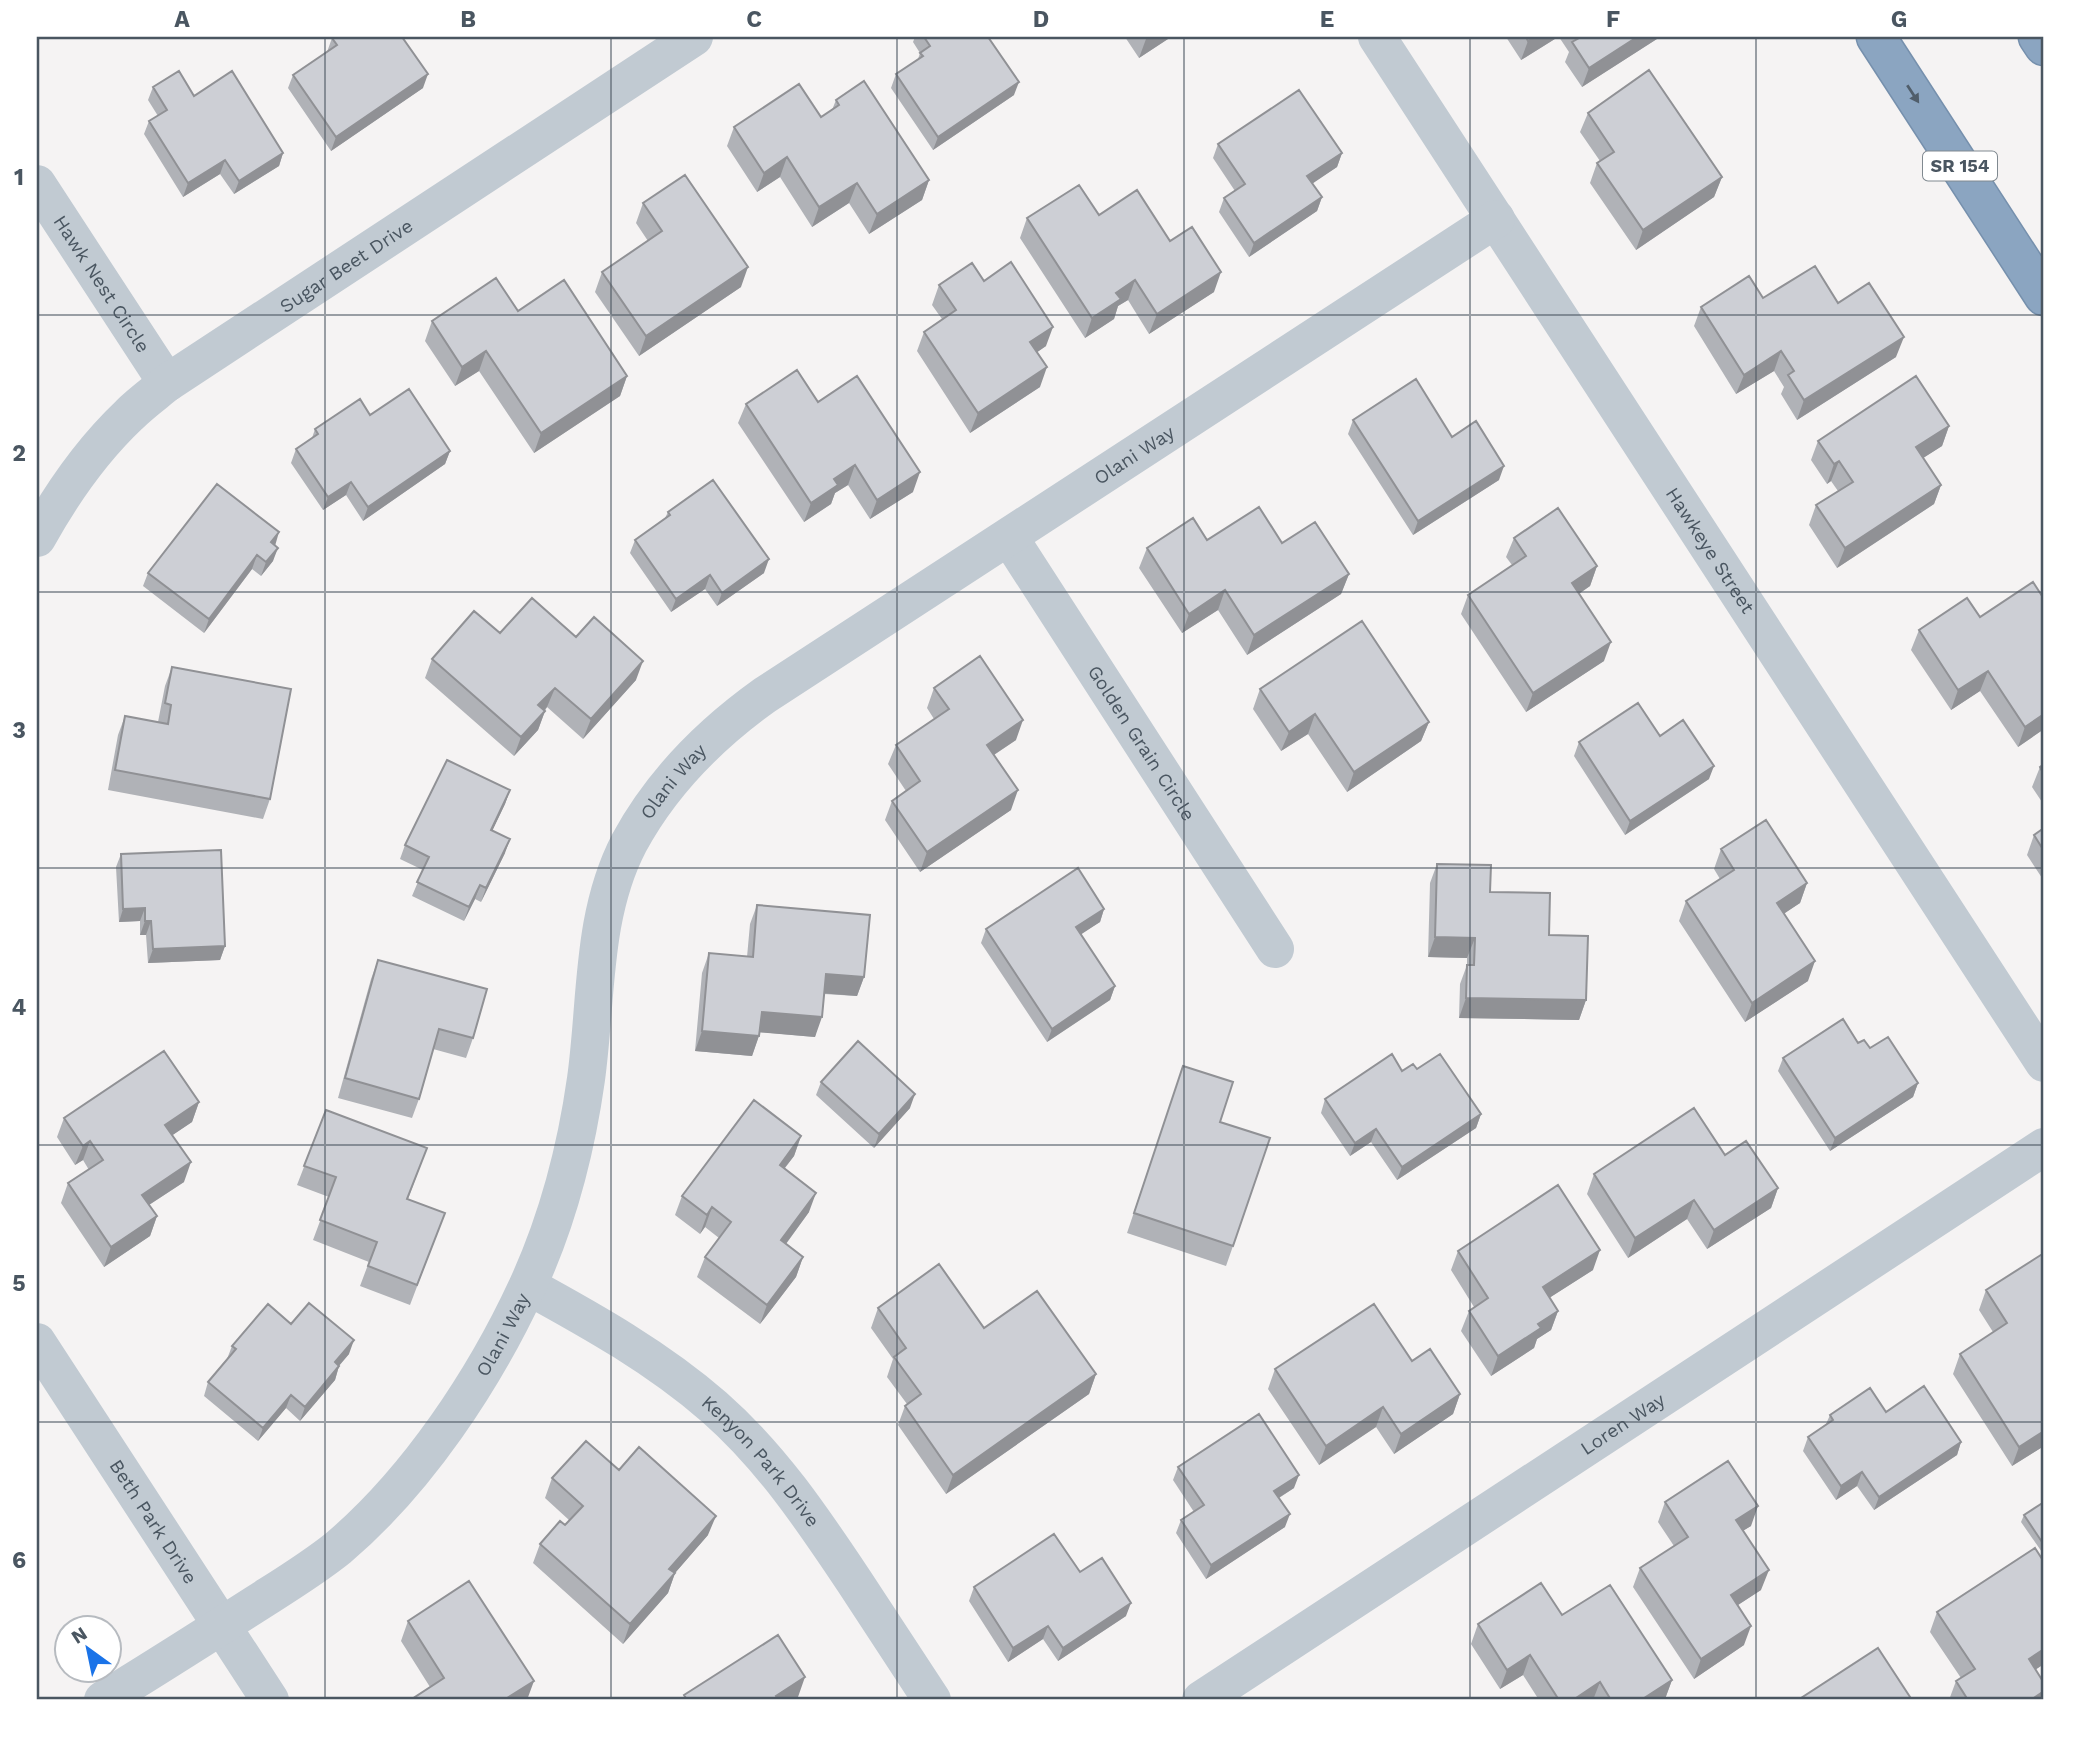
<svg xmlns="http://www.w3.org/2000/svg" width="2081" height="1737" viewBox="0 0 2081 1737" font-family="'Work Sans',sans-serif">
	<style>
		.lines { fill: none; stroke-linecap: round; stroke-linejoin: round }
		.highway-casing { stroke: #7690ad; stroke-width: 41 }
		.minor { stroke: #c1cad2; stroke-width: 38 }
		.highway { stroke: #8ba5c1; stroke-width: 38 }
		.wall { fill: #b0b2b7 }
		.shaded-wall { fill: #909195 }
		.building { fill: #cdcfd5; stroke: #909195; stroke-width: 2 }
		.oneway { fill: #505e6b }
		.grid { fill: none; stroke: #4a5661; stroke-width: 2; stroke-opacity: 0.55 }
		.labels { text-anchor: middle; stroke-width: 5; stroke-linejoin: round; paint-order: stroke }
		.shield { fill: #fff; stroke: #808990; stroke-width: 2 }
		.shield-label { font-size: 18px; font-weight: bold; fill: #4a5661 }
		.street-label { font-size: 19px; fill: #4a5661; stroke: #fff }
		.neatline { fill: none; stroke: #4a5661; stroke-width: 2.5 }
		.grid-label { font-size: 23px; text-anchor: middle; font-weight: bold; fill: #4a5661 }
	</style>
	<rect width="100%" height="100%" fill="#f5f3f3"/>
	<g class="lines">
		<g class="highway-casing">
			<path id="highway" d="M1876,37L2044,296
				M2038,37L2044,46"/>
		</g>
		<g class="minor">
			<path id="s1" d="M1377,37L2044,1063"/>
			<path id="s2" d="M37,184L167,383"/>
			<path id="s3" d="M1009,537L1275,949"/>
			<path id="s4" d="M37,538C62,493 91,451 129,415C141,403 155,393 167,383L694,37"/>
			<path id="s5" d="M528,1286C592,1321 658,1358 714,1407C771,1457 812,1518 854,1581C880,1620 906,1660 932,1700"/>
			<path id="s6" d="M37,1342L270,1700"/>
			<path id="s7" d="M103,1700C154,1669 204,1637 254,1605C282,1587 312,1569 338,1548C417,1481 484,1380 527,1287C557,1222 576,1150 586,1079C597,1000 591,916 629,843C662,782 709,735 765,695L1496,219"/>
			<path id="s8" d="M1201,1700L2044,1147"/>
		</g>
		<use href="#highway" class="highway"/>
	</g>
	<path class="wall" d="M915,37H988L1014,95L933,150L891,88L896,74L918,59L920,53L913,42Z
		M1125,37H1171L1139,58Z
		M1506,37H1558L1521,60Z
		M1559,37H1660L1582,87L1565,62L1569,52Z
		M332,38L423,88L331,151L288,88L293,75L327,52Z
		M153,87L194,96L283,153L279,166L234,194L220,174L183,197L144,134L149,121L158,116L148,100Z
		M836,100L929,180L922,200L869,234L849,203L812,227L780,177L757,192L727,146L734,127L821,117L832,110Z
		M1588,113L1722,177L1714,197L1636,250L1590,183L1597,163L1600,161L1580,132Z
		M1218,144L1342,153L1337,167L1312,183L1322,197L1317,211L1249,257L1219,212L1224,198L1235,191L1213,158Z
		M643,203L741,287L639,356L595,292L602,272L648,241L636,223Z
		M1099,215L1170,241L1214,292L1149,334L1128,300L1118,306L1114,319L1085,338L1020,238L1027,218Z
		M984,281L1046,346L1037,352L1040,387L970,433L917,351L924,332L942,319L932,305L939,285Z
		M1763,298L1838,303L1896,357L1797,420L1781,394L1784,387L1774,371L1736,394L1694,326L1701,307Z
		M518,311L627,376L620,396L534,453L479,371L455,386L425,341L432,321Z
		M818,402L913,492L870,519L848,485L835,493L831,504L804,522L738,423L746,404Z
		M370,415L450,451L445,464L363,521L346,495L323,510L291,463L296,449L312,438L315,429Z
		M1353,420L1452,437L1499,480L1413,535L1348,434Z
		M1949,426L1942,446L1923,458L1941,485L1934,504L1837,568L1809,525L1816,505L1838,491L1831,481L1827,484L1811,460L1818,441Z
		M668,512L764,573L717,606L705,589L671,612L630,553L635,540L665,518Z
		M1514,538L1597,566L1590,586L1579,594L1604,661L1526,712L1461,614L1468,595L1512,565L1506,557Z
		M1207,540L1282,543L1349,574L1341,594L1247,655L1218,610L1182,633L1139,568L1147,548Z
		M275,545L273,561L261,576L252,569L204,633L143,586L148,573Z
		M1980,617L2044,729L2018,747L1980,691L1951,710L1911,650L1919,630Z
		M500,633L576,637L636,680L583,739L547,707L545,711L538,730L514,756L425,678L432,659Z
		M172,667L270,799L263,819L108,790L118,735L125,716L158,722L165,686Z
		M934,688L1016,740L994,755L1011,810L920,872L885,820L892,801L906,791L888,764L896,745L934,719L927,708Z
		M1260,689L1429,722L1421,741L1347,792L1308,734L1281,751L1253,709Z
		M1660,736L1709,779L1625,835L1574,756L1579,742Z
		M2044,764V805L2032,787L2040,767Z
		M510,790L505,804L492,831L505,853L481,902L475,899L464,921L412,896L423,870L400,859L405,845Z
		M2044,828V881L2027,855L2034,835Z
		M1721,849L1807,883L1800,903L1784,913L1808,981L1745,1022L1679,921L1686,901L1720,879L1714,869Z
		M121,854L225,946L220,960L148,963L146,935H140V921L119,922L116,867Z
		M1437,864L1490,892L1549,935L1586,1000L1579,1020L1459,1018L1460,984L1467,965V958L1428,957L1430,883Z
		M757,905L864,977L857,996L824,994L815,1037L760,1032L752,1056L695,1051L702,973L709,953L747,957L750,924Z
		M1104,909L1100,922L1080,934L1115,986L1110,1000L1047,1042L981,943L986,929Z
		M378,960L473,1038L466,1058L433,1049L419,1099L412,1118L338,1098L371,979Z
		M1858,1043L1870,1048L1918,1083L1913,1097L1830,1151L1778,1071L1783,1058Z
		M1183,1066L1220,1122L1233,1246L1226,1266L1127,1233Z
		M1417,1069L1481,1114L1476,1128L1397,1180L1371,1142L1350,1156L1321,1113L1325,1099L1402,1071Z
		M821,1082L910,1108L874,1148L816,1095Z
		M199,1102L192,1122L172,1135L184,1182L149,1205L157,1216L150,1236L104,1267L61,1203L68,1183L89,1170L83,1160L75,1165L57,1137L64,1118Z
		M326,1110L427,1148L408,1199L445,1213L410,1305L360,1286L369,1262L313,1240L329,1197L297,1185Z
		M801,1136L794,1156L785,1168L809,1212L786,1244L803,1257L796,1277L760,1324L697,1277L705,1257L719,1238L705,1227L700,1234L675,1215L682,1196Z
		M1725,1155L1778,1188L1771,1208L1707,1249L1687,1219L1628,1258L1587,1194L1594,1174Z
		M1458,1251L1593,1270L1549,1298L1558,1311L1551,1330L1537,1339L1534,1348L1491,1376L1461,1331L1469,1311L1474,1307L1451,1270Z
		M2044,1253V1446L2012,1466L1953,1374L1960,1354L1993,1332L1979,1310L1986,1290Z
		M878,1308L984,1328L1096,1374L1089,1394L946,1494L898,1425L905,1406L907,1404L887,1377L893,1359L871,1328Z
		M291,1324L349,1354L339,1366L335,1380L300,1421L286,1408L258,1441L204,1396L208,1382L227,1360V1359L232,1346Z
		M1412,1361L1460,1394L1453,1414L1394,1454L1376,1427L1319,1465L1268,1389L1275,1369Z
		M1886,1412L1961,1442L1957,1455L1874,1510L1857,1486L1836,1500L1803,1451L1808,1437L1826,1424L1830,1415Z
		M1178,1467L1294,1488L1279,1498L1285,1527L1206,1579L1176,1533L1181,1520L1194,1512L1173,1480Z
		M619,1470L708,1535L675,1573L668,1593L623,1644L533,1563L540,1544L565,1525L569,1520L545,1498L552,1478Z
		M1665,1502L1751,1526L1742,1531L1761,1590L1738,1605L1744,1645L1694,1679L1633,1587L1640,1568L1674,1546L1658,1522Z
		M2044,1502V1555L2021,1522L2024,1515Z
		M1080,1572L1126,1616L1058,1661L1043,1639L1008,1662L969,1601L974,1587Z
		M1937,1612L2044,1664L2035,1670L2044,1700H1949L1956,1681L1961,1678L1930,1632Z
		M1562,1615L1672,1680L1665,1699L1664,1700H1539L1523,1675L1500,1689L1471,1644L1478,1624Z
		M408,1621L527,1700H412L430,1687L401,1641Z"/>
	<path class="shaded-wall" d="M1149,37H1171L1139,58L1146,39Z
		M1534,37H1558L1521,60L1528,41Z
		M1637,37H1660L1582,87L1589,68Z
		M428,74L423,88L331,151L336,137Z
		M1019,82L1014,95L933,150L938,137Z
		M283,153L279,166L234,194L239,181Z
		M1342,153L1337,167L1303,190L1307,176Z
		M787,157L780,177L757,192L764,173Z
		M225,160L220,174L183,197L188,183Z
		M1722,177L1714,197L1636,250L1643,230Z
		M929,180L922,200L869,234L877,214Z
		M857,183L849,203L812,227L819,207Z
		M1322,197L1317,211L1249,257L1254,243Z
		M748,267L741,287L639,356L646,336Z
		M1221,272L1214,292L1149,334L1157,314Z
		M1135,280L1128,300L1118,306L1114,319L1085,338L1092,318L1116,293Z
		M1053,327L1046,346L1023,362L1030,342Z
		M1904,337L1896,357L1797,420L1804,400Z
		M486,351L479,371L455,386L462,367Z
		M1781,351L1774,371L1736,394L1744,375Z
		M1047,367L1040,387L970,433L978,413Z
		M627,376L620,396L534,453L541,433Z
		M1949,426L1942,446L1909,467L1916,447Z
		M450,451L445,464L363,521L368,507Z
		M1839,461L1831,481L1827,484L1834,464Z
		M855,465L848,485L835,493L831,504L804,522L811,503L834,479Z
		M1504,466L1499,480L1413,535L1418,521Z
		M920,472L913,492L870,519L877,500Z
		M351,482L346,495L323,510L328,497Z
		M1941,485L1934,504L1837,568L1845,548Z
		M279,532L275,546L271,542Z
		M278,548L273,561L261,576L266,562Z
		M257,555L252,569L204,633L209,619Z
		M769,559L764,573L717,606L722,593Z
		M1597,566L1590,586L1565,603L1572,583Z
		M1349,574L1341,594L1247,655L1254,635Z
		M710,575L705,589L671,612L676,599Z
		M1225,590L1218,610L1182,633L1189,614Z
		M1611,642L1604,661L1526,712L1533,693Z
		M643,661L636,680L583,739L591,719Z
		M1988,671L1980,691L1951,710L1958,690Z
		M555,688L547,707L531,725L538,705Z
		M545,711L538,730L514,756L521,737Z
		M1315,714L1308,734L1281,751L1289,732Z
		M2044,714V729L2018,747L2025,727Z
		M1023,720L1016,740L980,764L987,745Z
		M1429,722L1421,741L1347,792L1354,772Z
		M1714,766L1709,779L1625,835L1630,821Z
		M510,790L505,804L486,844L491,830Z
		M1018,790L1011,810L920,872L927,852Z
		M510,839L505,853L481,902L486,888Z
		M1807,883L1800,903L1770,923L1777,903Z
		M480,885L475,899L464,921L469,907Z
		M145,908L140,921L119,922L123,909Z
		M1104,909L1100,922L1071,941L1076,927Z
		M145,921H151L146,935H140Z
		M1435,937L1475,938L1467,958L1428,957Z
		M225,946L220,960L148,963L153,949Z
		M1815,961L1808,981L1745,1022L1752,1003Z
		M826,974L864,977L857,996L819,993Z
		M1115,986L1110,1000L1047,1042L1052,1029Z
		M1466,998L1586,1000L1579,1020L1459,1018Z
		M762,1012L822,1017L815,1037L755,1032Z
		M702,1031L759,1036L752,1056L695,1051Z
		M1918,1083L1913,1097L1830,1151L1835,1138Z
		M915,1094L910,1108L874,1148L879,1134Z
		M199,1102L192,1122L158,1145L165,1125Z
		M1481,1114L1476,1128L1397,1180L1402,1167Z
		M1376,1129L1371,1142L1350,1156L1355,1143Z
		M801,1136L794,1156L772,1184L780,1165Z
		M90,1141L83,1160L75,1165L83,1146Z
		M191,1162L184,1182L135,1214L142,1195Z
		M1778,1188L1771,1208L1707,1249L1714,1230Z
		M816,1193L809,1212L774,1260L781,1240Z
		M1694,1200L1687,1219L1628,1258L1635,1238Z
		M712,1207L705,1227L700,1234L707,1215Z
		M157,1216L150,1236L104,1267L111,1247Z
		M1600,1250L1593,1270L1535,1307L1543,1287Z
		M803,1257L796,1277L760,1324L767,1305Z
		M1558,1311L1551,1330L1537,1339L1534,1348L1491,1376L1498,1356L1538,1324Z
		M354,1340L349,1354L330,1376L335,1362Z
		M339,1366L335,1380L300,1421L305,1407Z
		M1096,1374L1089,1394L946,1494L953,1475Z
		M1460,1394L1453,1414L1394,1454L1401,1434Z
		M291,1395L286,1408L258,1441L263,1428Z
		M1383,1407L1376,1427L1319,1465L1326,1446Z
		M2044,1431V1446L2012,1466L2019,1447Z
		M1961,1442L1957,1455L1874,1510L1879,1497Z
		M1862,1472L1857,1486L1836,1500L1841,1486Z
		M1299,1475L1294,1488L1269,1504L1274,1491Z
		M1758,1506L1751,1526L1728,1540L1736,1520Z
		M1290,1514L1285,1527L1206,1579L1211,1565Z
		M716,1516L708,1535L662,1588L669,1569Z
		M1769,1570L1761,1590L1724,1614L1731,1595Z
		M675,1573L668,1593L623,1644L630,1624Z
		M1131,1603L1126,1616L1058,1661L1063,1648Z
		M1048,1626L1043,1639L1008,1662L1013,1648Z
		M1751,1626L1744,1645L1694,1679L1701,1659Z
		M2044,1649V1664L2021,1679L2029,1659Z
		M1530,1655L1523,1675L1500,1689L1507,1670Z
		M805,1677L798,1697L793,1700H775L776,1696Z
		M1672,1680L1665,1699L1641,1700Z
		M534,1681L527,1700H504Z
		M1600,1682L1593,1700H1573Z
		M2044,1691V1700H2031Z"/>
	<path class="building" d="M334,37H402L428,74L336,137L293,75L337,45L332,38Z
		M924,37H988L1019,82L938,137L896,74L923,56L920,53L930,46Z
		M1526,37H1534L1528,41Z
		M1578,37H1637L1589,68L1572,42L1579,38Z
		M1649,70L1722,177L1643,230L1597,163L1614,152L1588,113Z
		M179,71L194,96L232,71L283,153L239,181L225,160L188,183L149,121L167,110L153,87Z
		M864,81L929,180L877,214L857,183L819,207L787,157L764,173L734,127L799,84L821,117L839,105L836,100Z
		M1299,90L1342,153L1307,176L1322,197L1254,243L1224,198L1245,184L1218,144Z
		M685,175L748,267L646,336L602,272L662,231L643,203Z
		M1079,185L1099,215L1137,190L1170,241L1192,227L1221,272L1157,314L1135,280L1116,293L1121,299L1092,318L1027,218Z
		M1011,262L1053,327L1030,342L1047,367L978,413L924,332L956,310L939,285L972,263L984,281Z
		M1815,266L1838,303L1869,283L1904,337L1804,400L1788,375L1794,371L1781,351L1744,375L1701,307L1749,276L1763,298Z
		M496,278L518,311L564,280L627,376L541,433L486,351L462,367L432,321Z
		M797,370L818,402L857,376L920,472L877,500L855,465L834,479L838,485L811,503L746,404Z
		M1916,376L1949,426L1916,447L1941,485L1845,548L1816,505L1853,482L1839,461L1834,464L1818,441Z
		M1416,379L1452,437L1476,421L1504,466L1418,521L1353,420Z
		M409,389L450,451L368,507L351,482L328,497L296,449L318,434L315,429L360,399L370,415Z
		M713,480L769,559L722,593L710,575L676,599L635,540L670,515L668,512Z
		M217,484L279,532L271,542L278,548L266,562L257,555L209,619L148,573Z
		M1259,507L1282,543L1315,522L1349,574L1254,635L1225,590L1189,614L1147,548L1193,518L1207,540Z
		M1558,508L1597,566L1572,583L1611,642L1533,693L1468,595L1526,556L1514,538Z
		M2033,582L2044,599V714L2025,727L1988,671L1958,690L1919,630L1967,598L1980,617Z
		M532,598L576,637L594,617L643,661L591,719L555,688L538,705L545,711L521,737L432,659L474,611L500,633Z
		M1362,621L1429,722L1354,772L1315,714L1289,732L1260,689Z
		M980,656L1023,720L987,745L1018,790L927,852L892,801L920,781L896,745L949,709L934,688Z
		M172,667L291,689L270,799L115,770L125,716L168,724L171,705L165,703Z
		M1638,703L1660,736L1683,720L1714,766L1630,821L1579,742Z
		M447,760L510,790L491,830L510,839L486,888L480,885L469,907L417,882L429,857L405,845Z
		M2044,764V775L2040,767Z
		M1766,820L1807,883L1777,903L1815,961L1752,1003L1686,901L1734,870L1721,849Z
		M2044,828V851L2034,835Z
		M221,850L225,946L153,949L151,921H145V908L123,909L121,854Z
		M1437,864L1491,865L1490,892L1550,893L1549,935L1588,936L1586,1000L1466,998L1467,965H1474L1475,938L1435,937Z
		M1078,868L1104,909L1076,927L1115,986L1052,1029L986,929Z
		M757,905L870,915L864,977L826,974L822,1017L762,1012L759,1036L702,1031L709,953L753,957Z
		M378,960L487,989L473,1038L439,1029L419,1099L345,1078Z
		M1843,1019L1858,1043L1864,1040L1870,1048L1888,1037L1918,1083L1835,1138L1783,1058Z
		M858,1041L915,1094L879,1134L821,1082Z
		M164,1051L199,1102L165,1125L191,1162L142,1195L157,1216L111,1247L68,1183L103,1160L90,1141L83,1146L64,1118Z
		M1392,1054L1402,1071L1413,1064L1417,1069L1440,1054L1481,1114L1402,1167L1376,1129L1355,1143L1325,1099Z
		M1183,1066L1233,1082L1220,1122L1270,1138L1233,1246L1134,1213Z
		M754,1100L801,1136L780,1165L816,1193L781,1240L803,1257L767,1305L705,1257L731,1222L712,1207L707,1215L682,1196Z
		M1694,1108L1725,1155L1746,1141L1778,1188L1714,1230L1694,1200L1635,1238L1594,1174Z
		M326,1110L427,1148L407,1199L445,1213L417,1285L368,1266L377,1242L320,1220L336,1177L304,1166Z
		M1558,1185L1600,1250L1543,1287L1558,1311L1538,1324L1541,1328L1498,1356L1469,1311L1488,1298L1458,1251Z
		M2044,1253V1431L2019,1447L1960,1354L2007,1323L1986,1290Z
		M939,1264L984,1328L1037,1291L1096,1374L953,1475L905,1406L921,1394L894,1357L906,1348L878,1308Z
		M309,1303L354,1340L335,1362L339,1366L305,1407L291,1395L263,1428L208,1382L236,1349L232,1346L268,1304L291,1324Z
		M1374,1304L1412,1361L1430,1349L1460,1394L1401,1434L1383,1407L1326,1446L1275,1369Z
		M1924,1386L1961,1442L1879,1497L1862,1472L1841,1486L1808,1437L1833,1420L1830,1415L1870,1388L1886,1412Z
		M1259,1414L1299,1475L1274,1491L1290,1514L1211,1565L1181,1520L1204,1505L1178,1467Z
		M586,1441L619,1470L639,1447L716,1516L669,1569L675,1573L630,1624L540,1544L560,1521L565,1525L583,1506L552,1478Z
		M1728,1461L1758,1506L1736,1520L1769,1570L1731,1595L1751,1626L1701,1659L1640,1568L1688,1537L1665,1502Z
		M2044,1502V1545L2024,1515Z
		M1054,1534L1080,1572L1102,1558L1131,1603L1063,1648L1048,1626L1013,1648L974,1587Z
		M2035,1548L2044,1562V1649L2029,1659L2044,1683V1691L2031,1700H1968L1956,1681L1975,1669L1937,1612Z
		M469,1581L534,1681L504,1700H413L412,1699L444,1678L408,1621Z
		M1541,1583L1562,1615L1610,1585L1672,1680L1641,1700H1611L1600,1682L1573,1700H1559L1530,1655L1507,1670L1478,1624Z
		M778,1635L805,1677L776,1696L779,1700H687L684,1695Z
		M1878,1648L1912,1700H1798Z"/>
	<defs><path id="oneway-solid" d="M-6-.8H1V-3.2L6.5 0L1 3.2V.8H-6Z" transform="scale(1.75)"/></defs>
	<use class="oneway" href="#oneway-solid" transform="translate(1913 94) rotate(57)"/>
	<path class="grid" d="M325,37V1700M611,37V1700M897,37V1700M1184,37V1700M1470,37V1700M1756,37V1700M37,315H2044M37,592H2044M37,868H2044M37,1145H2044M37,1422H2044"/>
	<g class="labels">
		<rect class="shield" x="1923" y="151.5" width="74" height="29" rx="5"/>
		<g class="shield-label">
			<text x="1960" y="172">SR 154</text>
		</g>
		<g class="street-label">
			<text dy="7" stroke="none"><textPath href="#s4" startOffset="418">Sugar Beet Drive</textPath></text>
			<text dy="7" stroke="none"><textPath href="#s2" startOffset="119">Hawk Nest Circle</textPath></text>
			<text dy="7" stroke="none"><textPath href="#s7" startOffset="1706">Olani Way</textPath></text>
			<text dy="7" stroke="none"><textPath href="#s1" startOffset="612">Hawkeye Street</textPath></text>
			<text dy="7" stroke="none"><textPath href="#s3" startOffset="245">Golden Grain Circle</textPath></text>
			<text dy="7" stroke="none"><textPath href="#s7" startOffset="1139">Olani Way</textPath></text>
			<text dy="7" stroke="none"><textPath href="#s7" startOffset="551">Olani Way</textPath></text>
			<text dy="7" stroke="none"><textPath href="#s8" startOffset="504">Loren Way</textPath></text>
			<text dy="7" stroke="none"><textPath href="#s5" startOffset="294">Kenyon Park Drive</textPath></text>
			<text dy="7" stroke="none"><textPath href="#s6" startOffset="214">Beth Park Drive</textPath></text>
		</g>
	</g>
	<rect width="2081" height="1737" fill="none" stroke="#ffffff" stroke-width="77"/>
	<g transform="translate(88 1649) rotate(327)"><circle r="33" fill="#ffffff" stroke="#b7bbc0" stroke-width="2"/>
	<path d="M0-5L12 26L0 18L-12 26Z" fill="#1a73e8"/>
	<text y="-10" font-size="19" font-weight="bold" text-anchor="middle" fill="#4a5661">N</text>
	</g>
	<rect x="38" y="38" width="2004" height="1660" class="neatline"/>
	<g class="grid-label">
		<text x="182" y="27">A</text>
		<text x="468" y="27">B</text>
		<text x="754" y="27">C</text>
		<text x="1041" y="27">D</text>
		<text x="1327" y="27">E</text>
		<text x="1613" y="27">F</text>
		<text x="1899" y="27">G</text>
		<text x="19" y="185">1</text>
		<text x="19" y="461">2</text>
		<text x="19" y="738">3</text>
		<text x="19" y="1015">4</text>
		<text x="19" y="1291">5</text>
		<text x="19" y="1568">6</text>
	</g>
</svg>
